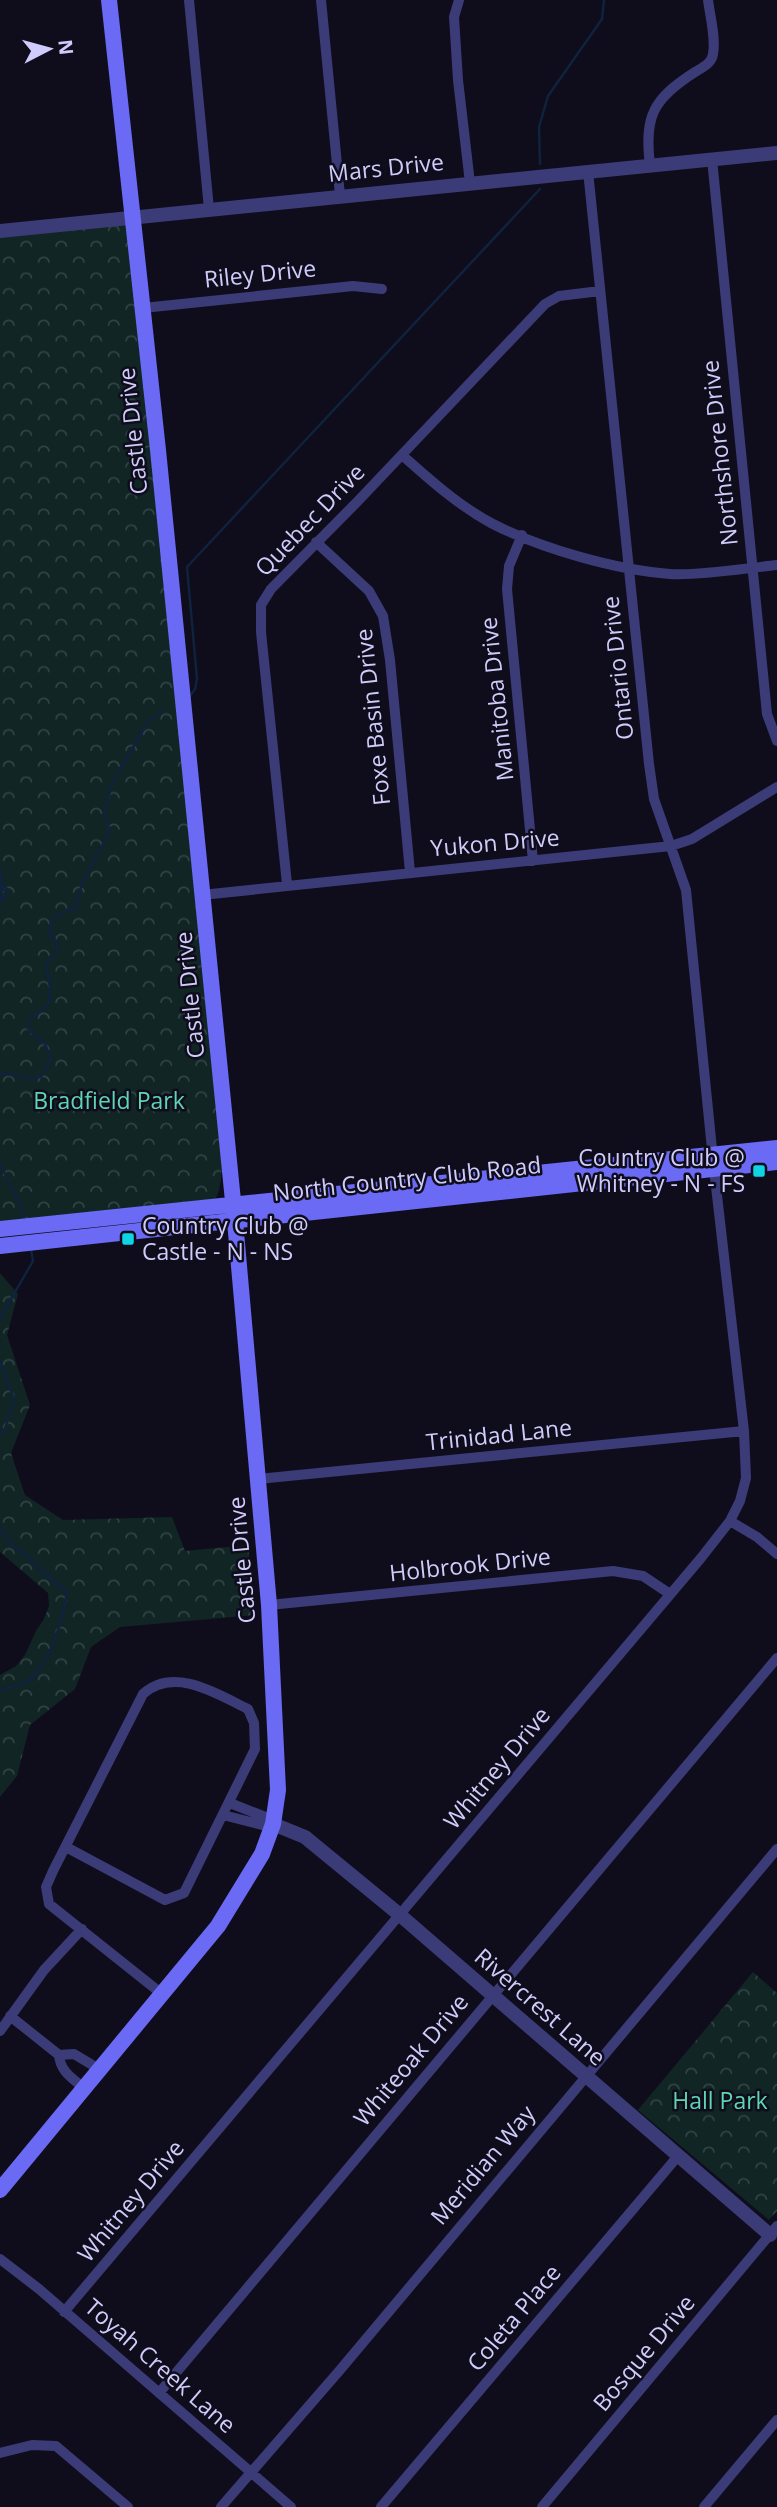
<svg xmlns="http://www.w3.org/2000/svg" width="777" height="2507" viewBox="0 0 777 2507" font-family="'Open Sans',sans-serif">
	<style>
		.forest { fill: url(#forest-crowns) }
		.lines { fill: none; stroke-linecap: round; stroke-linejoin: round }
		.stream { stroke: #0f223e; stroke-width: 2.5 }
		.minor { stroke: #3b3b78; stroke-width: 10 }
		.tertiary { stroke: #3b3b78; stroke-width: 14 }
		.secondary { stroke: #6a6af4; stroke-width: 16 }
		.poi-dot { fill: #10d4e3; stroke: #0f0d1c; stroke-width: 2.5 }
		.labels { text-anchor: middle; stroke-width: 5; stroke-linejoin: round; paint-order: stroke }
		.street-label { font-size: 23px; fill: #cfccfb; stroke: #0f0d1c }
		.park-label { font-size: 23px; fill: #5ed5b3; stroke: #0f0d1c }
		.poi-label { font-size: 23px; fill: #cfccfb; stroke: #0f0d1c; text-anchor: end }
	</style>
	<defs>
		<pattern id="forest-crowns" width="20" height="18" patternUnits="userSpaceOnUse" patternTransform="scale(1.75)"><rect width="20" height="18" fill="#102524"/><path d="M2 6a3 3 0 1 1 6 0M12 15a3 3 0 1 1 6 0" fill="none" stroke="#324345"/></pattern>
	</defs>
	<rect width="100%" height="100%" fill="#0f0d1c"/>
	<path class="forest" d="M128,223L216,1092C218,1117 229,1181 214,1201L0,1224V237Z
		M0,1273L18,1294L7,1335L30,1405L11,1453L25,1495L63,1520L172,1517L185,1551L248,1545L255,1615L120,1627L91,1647L75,1689L30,1725L17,1776L0,1797V1675L16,1666L25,1655L36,1631L44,1619L49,1606L48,1593L0,1552Z
		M753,1972L777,1993V2211L769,2220L638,2110Z"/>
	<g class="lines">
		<path class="stream" d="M540,164L539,127L548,96L602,19L604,0
			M190,696L195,689L197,679L187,567L540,189
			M0,869L2,889
			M0,890L4,886L7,889L5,891L2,889
			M1,902V895H5L4,899L1,898
			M0,1073L28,1078L41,1077L51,1059L45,1044L28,1029V1022L49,1003L50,988L46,964L57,952V942L49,934L51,920L61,913L76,907L83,880L110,831L104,812L113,782L149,720L163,712
			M0,1164L20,1204L25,1222
			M0,1318L33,1261L31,1249
			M0,1362L14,1399L5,1429L0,1434
			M0,1528L9,1541L67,1592C63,1619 51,1660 31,1679C24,1686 9,1685 0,1691"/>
		<path class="minor" d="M189,0L209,209
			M321,0L340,195
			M459,0L454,17L458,80L470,183
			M712,159L767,714L777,741
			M650,165C644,116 653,99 695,72C703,67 712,63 713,54C716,38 710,16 708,0
			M143,308L353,286L382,289
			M402,455C430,480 458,505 491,523C539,548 616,570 670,574C701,576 746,568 777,565
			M522,535L509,566L507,589L533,861
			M316,542L369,591L383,616L390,660L410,872
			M287,884L261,632V605L271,589L357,502L545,304L559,296L600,291
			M202,895L671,846L692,839L777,787
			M258,1479L744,1431
			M730,1521L757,1537L777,1554
			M269,1605L613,1571L643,1576L670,1594
			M230,1803L268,1818L273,1824
			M223,1815L266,1826L273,1824
			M66,1847L165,1900L184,1893L255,1749L254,1723L248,1709C217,1694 174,1666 143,1694L53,1871L46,1887L49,1904L162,1994
			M10,2016L59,2055L74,2054L99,2069
			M0,2031L44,1970L82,1929
			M59,2055C60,2071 72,2078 84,2088
			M0,2259L39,2289L291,2507
			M64,2312L701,1558L730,1521L740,1501L746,1478L744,1431L714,1169L686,890L654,799L649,764L588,171
			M159,2393L777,1658
			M0,2453L32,2445L56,2446L128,2507
			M221,2507L340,2370L777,1849
			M381,2507L678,2156
			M542,2507L777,2226
			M704,2507L777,2420"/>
		<path class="tertiary" d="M0,231L777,153
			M273,1824L305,1837L311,1842L400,1915L770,2235"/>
		<path class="secondary" d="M0,1229L777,1148
			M0,1246L777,1162
			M0,2190L218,1926L262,1854L273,1824L278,1790L269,1605L235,1221L158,450L109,0"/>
	</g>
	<g class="poi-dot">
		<rect x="752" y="1164" width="14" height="14" rx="3.5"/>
		<rect x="121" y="1232" width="14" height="14" rx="3.5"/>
	</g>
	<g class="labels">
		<g class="street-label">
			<text transform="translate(386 168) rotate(-6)" y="8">Mars Drive</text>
			<text transform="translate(260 274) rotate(-6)" y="8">Riley Drive</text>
			<text transform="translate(133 431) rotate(-96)" y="8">Castle Drive</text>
			<text transform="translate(720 453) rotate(-96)" y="8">Northshore Drive</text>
			<text transform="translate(310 520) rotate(-46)" y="8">Quebec Drive</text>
			<text transform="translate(618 668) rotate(-96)" y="8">Ontario Drive</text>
			<text transform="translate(497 699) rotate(-96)" y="8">Manitoba Drive</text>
			<text transform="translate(373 717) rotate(-96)" y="8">Foxe Basin Drive</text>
			<text transform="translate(495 843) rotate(-5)" y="8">Yukon Drive</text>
			<text transform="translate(190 995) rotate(-96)" y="8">Castle Drive</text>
			<text transform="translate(407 1179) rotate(-6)" y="8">North Country Club Road</text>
			<text transform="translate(499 1435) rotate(-6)" y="8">Trinidad Lane</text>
			<text transform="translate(242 1560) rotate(-95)" y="8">Castle Drive</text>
			<text transform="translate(470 1565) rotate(-6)" y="8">Holbrook Drive</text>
			<text transform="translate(497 1768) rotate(-50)" y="8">Whitney Drive</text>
			<text transform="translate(540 2007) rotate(41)" y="8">Rivercrest Lane</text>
			<text transform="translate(411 2060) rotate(-50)" y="8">Whiteoak Drive</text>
			<text transform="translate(483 2165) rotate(-50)" y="8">Meridian Way</text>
			<text transform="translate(131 2201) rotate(-50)" y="8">Whitney Drive</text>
			<text transform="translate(514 2318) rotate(-50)" y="8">Coleta Place</text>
			<text transform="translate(644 2353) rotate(-50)" y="8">Bosque Drive</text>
			<text transform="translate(160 2366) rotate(41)" y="8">Toyah Creek Lane</text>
		</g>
		<g class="park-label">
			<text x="109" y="1109">Bradfield Park</text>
			<text x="720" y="2109">Hall Park</text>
		</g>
		<g class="poi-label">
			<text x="745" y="1166">Country Club @<tspan x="745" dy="26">Whitney - N - FS</tspan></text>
			<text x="142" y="1234" text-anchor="start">Country Club @<tspan x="142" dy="26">Castle - N - NS</tspan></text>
		</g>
	</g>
	<g transform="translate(49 49) rotate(84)" stroke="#0f0d1c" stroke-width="5" paint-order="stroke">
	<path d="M0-5L12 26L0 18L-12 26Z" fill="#cfccfb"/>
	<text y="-10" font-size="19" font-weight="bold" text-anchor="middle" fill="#cfccfb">N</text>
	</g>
</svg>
